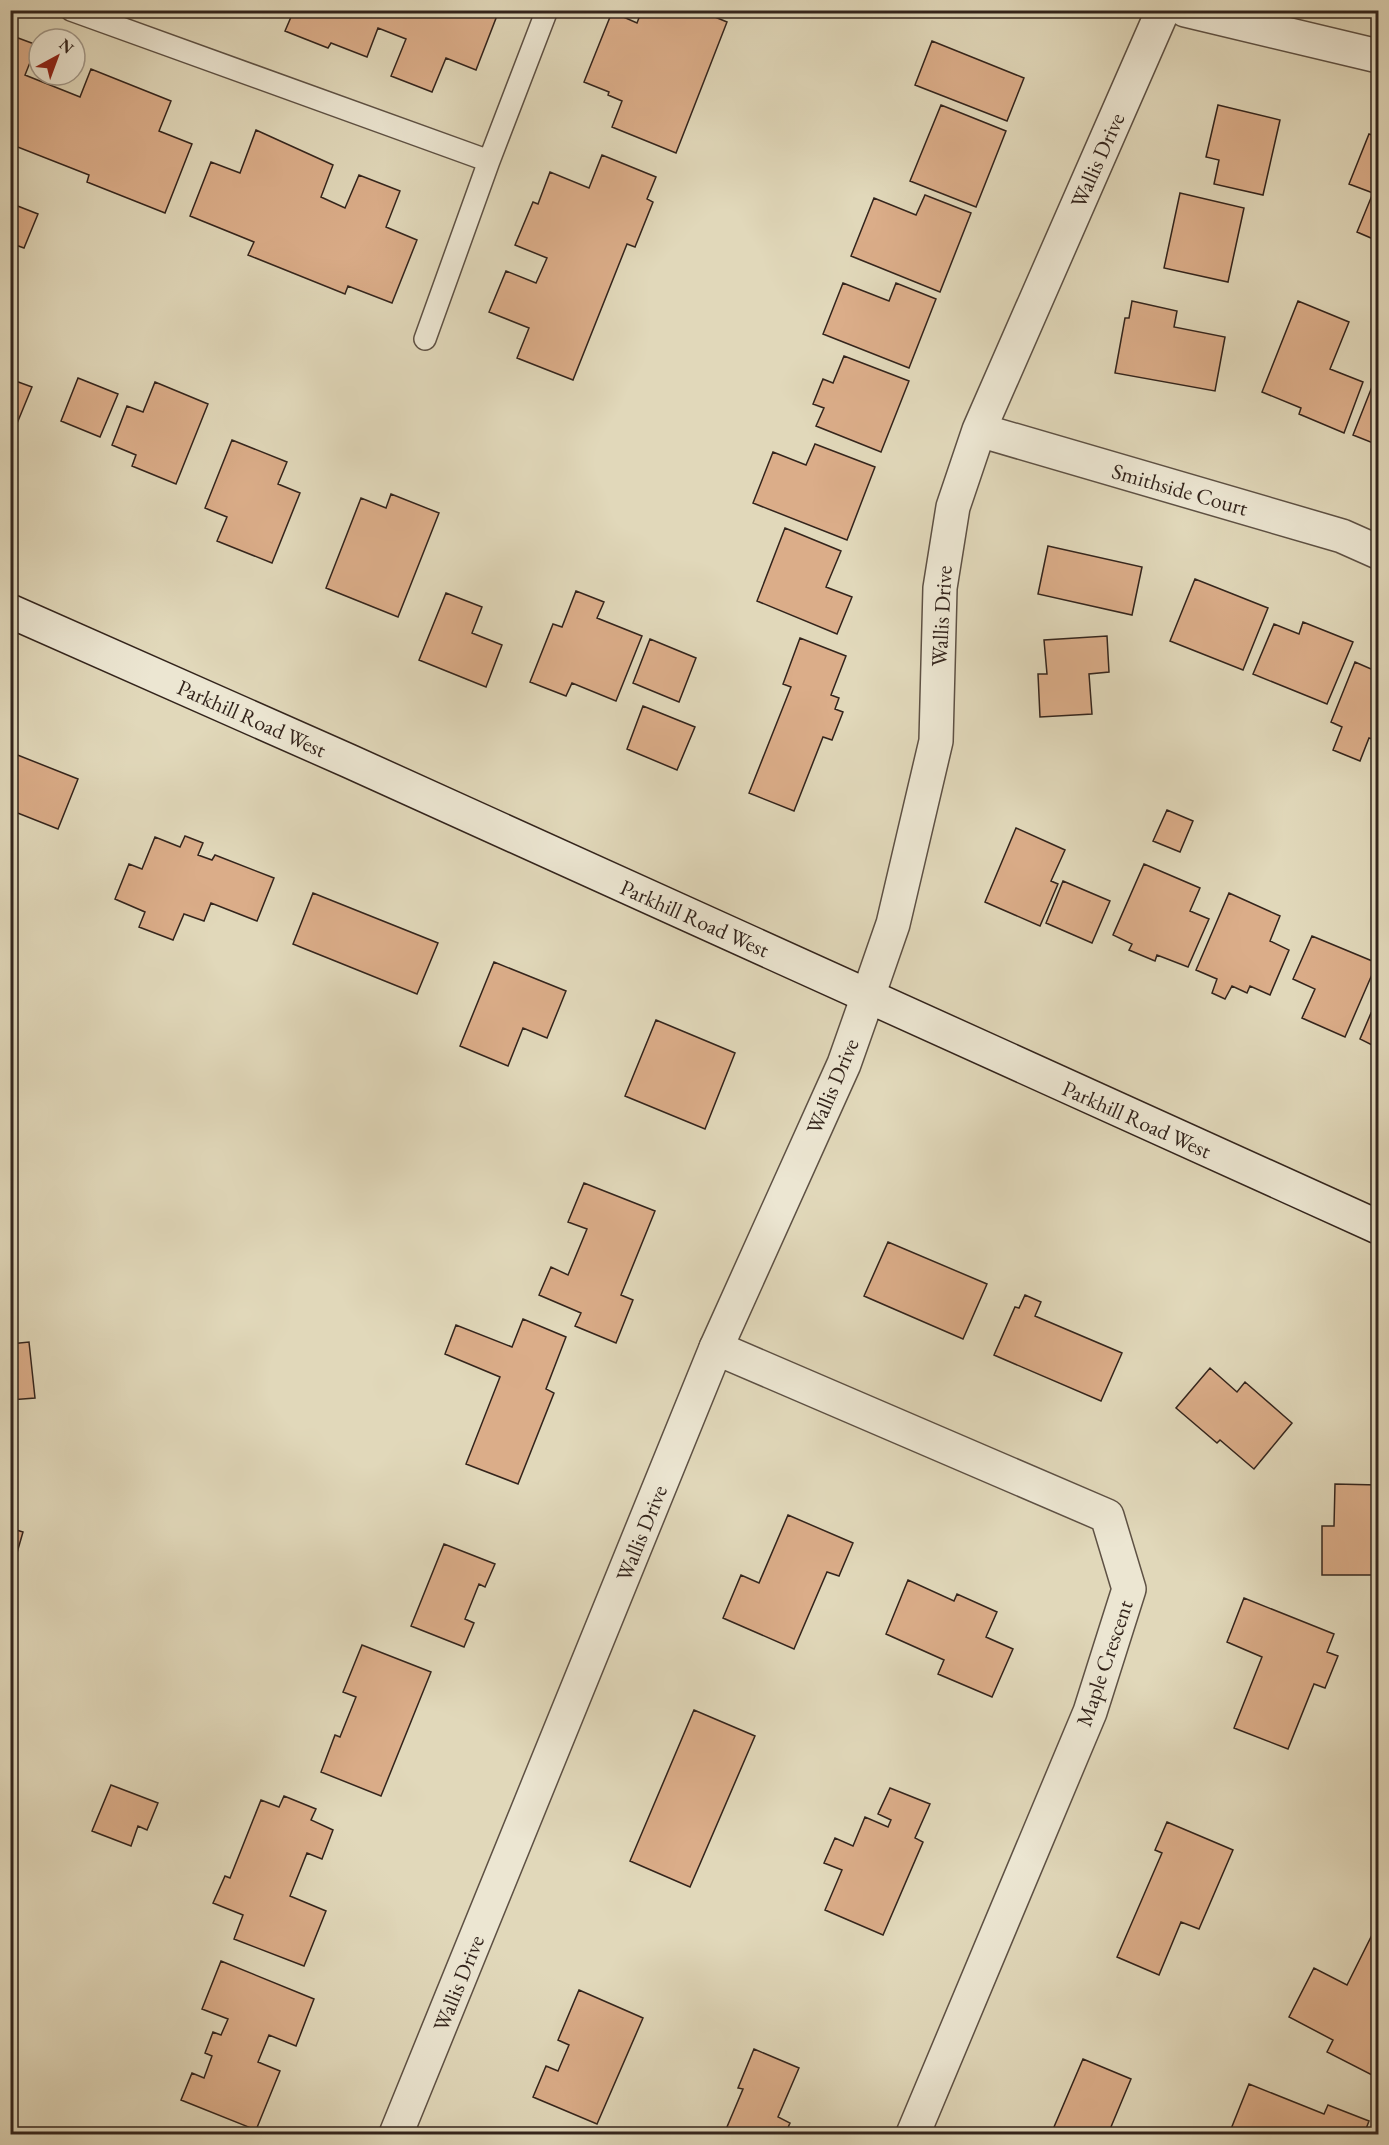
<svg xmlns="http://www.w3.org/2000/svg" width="1389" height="2145" viewBox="0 0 1389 2145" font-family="'EB Garamond',serif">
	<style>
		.building { fill: #dbad89; stroke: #33241c; stroke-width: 1.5 }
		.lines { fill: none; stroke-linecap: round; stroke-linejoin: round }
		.service-casing { stroke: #5e5144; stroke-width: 24 }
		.minor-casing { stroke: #5e5144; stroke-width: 36 }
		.tertiary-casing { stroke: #5e5144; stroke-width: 36 }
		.secondary-casing { stroke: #33241c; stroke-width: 36 }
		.service { stroke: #ece6d2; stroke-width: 21 }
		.minor { stroke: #ece6d2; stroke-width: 33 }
		.tertiary { stroke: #ece6d2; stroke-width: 33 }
		.secondary { stroke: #ece6d2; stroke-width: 33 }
		.labels { text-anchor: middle; stroke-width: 5; stroke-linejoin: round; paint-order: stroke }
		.street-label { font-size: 22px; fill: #33241c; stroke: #ece6d2 }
	</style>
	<rect width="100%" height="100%" fill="#e1d8ba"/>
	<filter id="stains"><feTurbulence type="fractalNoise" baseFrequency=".00333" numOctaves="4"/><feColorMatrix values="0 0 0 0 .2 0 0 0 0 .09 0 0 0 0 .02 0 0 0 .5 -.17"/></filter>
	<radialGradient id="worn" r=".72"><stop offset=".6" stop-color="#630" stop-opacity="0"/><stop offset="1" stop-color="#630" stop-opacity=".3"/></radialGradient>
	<path class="building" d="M294,10H492L498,13L476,70L446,58L432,92L391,76L406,39L378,28L367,57L331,43L328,48L285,31Z
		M642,10H698L727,22L676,153L612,127L622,101L608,95L609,92L584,82L612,12L637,23Z
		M10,35L37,45L25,75L80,97L91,69L171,101L159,131L192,144L165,213L87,182L89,175L10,144Z
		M932,41L1024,78L1007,121L915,85Z
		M941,105L1006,131L976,207L910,181Z
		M1218,105L1280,120L1263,195L1214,184L1219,160L1206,157Z
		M256,130L333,165L321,197L345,208L359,175L400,191L386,227L417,240L392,303L348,286L345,294L248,255L254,242L190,216L211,162L240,173Z
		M1369,134L1378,137V241L1357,232L1373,193L1349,184Z
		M602,155L656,177L647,199L653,202L635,247L627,244L573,380L517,358L529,328L489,312L506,271L536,283L547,258L515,245L533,202L538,204L550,172L589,188Z
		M1180,193L1244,208L1228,282L1164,268Z
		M925,195L971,213L940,292L851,256L874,198L916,215Z
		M10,203L38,214L24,248L10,243Z
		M843,283L889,301L896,283L936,299L909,368L823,334Z
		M1132,301L1177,311L1174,327L1225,337L1215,391L1115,373L1125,318H1129Z
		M1298,301L1349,322L1330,369L1363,382L1344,433L1299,414L1301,408L1262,392Z
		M844,356L909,381L881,452L816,426L824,408L813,404L823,379L833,383Z
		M1377,374L1378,375V445L1353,435Z
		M78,378L118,394L100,437L61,421Z
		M10,379L32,387L11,438H10Z
		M155,382L208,404L176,484L132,466L136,455L112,445L127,406L143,412Z
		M232,440L287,462L278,484L300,493L272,563L217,541L227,517L205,508Z
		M815,444L875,467L847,540L753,503L773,452L806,465Z
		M391,494L439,513L398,617L326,588L361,498L386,508Z
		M785,528L841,551L826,587L852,597L837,634L757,601Z
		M1048,546L1142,567L1132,615L1038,594Z
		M1195,579L1268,608L1243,670L1170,641Z
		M576,591L604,602L597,618L642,636L616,701L572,683L566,696L530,682L553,624L562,627Z
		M446,593L482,607L472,633L502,645L486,687L419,660Z
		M1303,622L1353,642L1327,704L1253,674L1274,624L1299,634Z
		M1107,636L1109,672L1089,674L1092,714L1040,717L1038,674H1047L1044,640Z
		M800,638L846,656L831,695L839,698L835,709L843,712L832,740L823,737L794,811L749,793L791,687L783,684Z
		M650,639L696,658L679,702L633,683Z
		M1355,662L1378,672V741L1369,738L1360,761L1333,750L1342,727L1331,722Z
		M643,706L695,727L677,770L627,749Z
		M10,752L78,779L58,829L10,810Z
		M1167,810L1193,821L1180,852L1153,841Z
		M1016,828L1065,850L1051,881L1058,884L1040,926L985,902Z
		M185,836L203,843L198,855L212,860L215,855L274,878L257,921L211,903L204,921L184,914L173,940L139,927L145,912L115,899L129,864L142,869L155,837L180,847Z
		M1144,864L1200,888L1190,911L1209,919L1188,967L1157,955L1155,961L1129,950L1132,944L1113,935Z
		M1063,881L1110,901L1092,943L1046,923Z
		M313,893L438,943L417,994L293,944Z
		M1229,893L1280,916L1270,941L1289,950L1270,995L1250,986L1247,993L1232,986L1225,999L1212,993L1217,979L1196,970Z
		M1312,936L1377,963L1345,1037L1302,1018L1315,989L1293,979Z
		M494,962L566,991L547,1038L523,1028L508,1066L460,1046Z
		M1371,1013L1378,1016V1048L1360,1039Z
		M656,1020L735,1053L705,1129L625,1096Z
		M584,1183L655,1211L621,1295L633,1300L616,1343L575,1326L581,1313L539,1295L551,1267L568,1275L587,1229L568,1222Z
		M888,1242L987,1284L963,1339L864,1296Z
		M1025,1295L1041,1302L1035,1316L1122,1353L1101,1401L994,1355L1015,1307L1019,1308Z
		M523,1319L566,1337L546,1389L554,1393L518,1484L466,1464L500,1377L445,1354L456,1325L512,1347Z
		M29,1342L35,1398L10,1400V1344Z
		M1210,1368L1237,1392L1245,1382L1292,1423L1254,1469L1220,1440L1217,1443L1176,1408Z
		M1335,1484L1378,1485V1575H1322V1526H1334Z
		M788,1515L853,1543L839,1576L827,1572L794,1649L723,1618L741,1575L759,1583Z
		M10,1528L23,1532L10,1577Z
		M444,1544L495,1564L485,1587L479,1584L465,1619L474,1623L464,1647L411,1626Z
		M908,1580L954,1601L957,1594L997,1612L986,1637L1013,1649L992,1697L938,1674L944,1660L886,1634Z
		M1244,1598L1334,1634L1327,1652L1338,1656L1325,1688L1314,1684L1288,1749L1234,1728L1262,1657L1227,1642Z
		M362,1645L431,1672L381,1796L321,1772L335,1735L340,1737L356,1697L343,1692Z
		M694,1710L755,1736L690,1887L630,1861Z
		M111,1785L158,1803L147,1830L138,1826L131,1846L92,1831Z
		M890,1788L930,1804L915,1838L923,1842L883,1935L825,1910L842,1870L824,1863L835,1838L853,1846L865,1817L888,1827L891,1820L878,1814Z
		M284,1796L316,1809L311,1820L333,1830L322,1859L307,1853L290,1896L326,1911L304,1966L234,1939L243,1915L213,1903L225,1876L230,1878L261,1800L279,1807Z
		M1167,1822L1233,1850L1199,1929L1181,1922L1159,1975L1117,1957L1162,1853L1155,1850Z
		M1373,1933L1378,1935V2062L1372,2075L1327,2052L1333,2040L1289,2017L1314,1968L1347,1985Z
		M221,1961L314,1999L296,2046L269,2035L258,2062L280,2071L256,2130L181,2100L192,2073L204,2078L212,2056L205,2053L213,2032L221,2035L228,2019L202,2009Z
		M579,1990L643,2018L597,2124L533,2097L546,2066L558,2071L569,2045L558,2040Z
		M754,2049L799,2068L778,2117L790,2123L785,2134H724L743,2089L738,2088Z
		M1083,2059L1131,2079L1108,2134H1051Z
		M1249,2084L1324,2114L1328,2105L1369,2121L1364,2134H1229Z"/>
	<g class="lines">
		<g class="service-casing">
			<path id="service" d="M71,10L489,161L547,10
				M425,339L489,161"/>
		</g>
		<g class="minor-casing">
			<path id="minor" d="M1185,10L1378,56
				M979,430L1342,536L1378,552
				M868,996L893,924L936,741L940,588L953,507L979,430L1163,10
				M716,1348L1107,1516L1129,1589L1090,1712L913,2134"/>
		</g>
		<g class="tertiary-casing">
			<path id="tertiary" d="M396,2134L716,1348L844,1064L868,996"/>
		</g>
		<g class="secondary-casing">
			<path id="secondary" d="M10,611L349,761L1378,1227"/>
		</g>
		<use href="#service" class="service"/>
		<use href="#minor" class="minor"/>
		<use href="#tertiary" class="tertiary"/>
		<use href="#secondary" class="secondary"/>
	</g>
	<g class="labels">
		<g class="street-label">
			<text transform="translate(1097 160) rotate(-66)" y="8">Wallis Drive</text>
			<text transform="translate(1180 489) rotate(16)" y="8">Smithside Court</text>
			<text transform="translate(941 616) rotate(-87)" y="8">Wallis Drive</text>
			<text transform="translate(252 718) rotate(24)" y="8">Parkhill Road West</text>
			<text transform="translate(695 918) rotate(24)" y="8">Parkhill Road West</text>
			<text transform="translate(832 1086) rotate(-67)" y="8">Wallis Drive</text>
			<text transform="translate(1137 1119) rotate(24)" y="8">Parkhill Road West</text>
			<text transform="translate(641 1533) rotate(-68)" y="8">Wallis Drive</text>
			<text transform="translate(1104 1663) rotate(-71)" y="8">Maple Crescent</text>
			<text transform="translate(458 1983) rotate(-68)" y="8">Wallis Drive</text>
		</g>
	</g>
	<rect width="1389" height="2145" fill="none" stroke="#e1d8ba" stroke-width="36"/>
	<rect x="12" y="12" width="1365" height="2121" fill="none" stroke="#33241c" stroke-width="3"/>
	<rect x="18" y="18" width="1353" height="2109" fill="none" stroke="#33241c" stroke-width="1.5"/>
	<g transform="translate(57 57) rotate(41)"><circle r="28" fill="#ece6d2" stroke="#a29889" stroke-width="1.5"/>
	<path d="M0-4.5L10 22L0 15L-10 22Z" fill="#8f2418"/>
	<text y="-9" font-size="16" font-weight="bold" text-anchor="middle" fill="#33241c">N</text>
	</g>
	<rect width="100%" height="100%" filter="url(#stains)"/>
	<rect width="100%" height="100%" fill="url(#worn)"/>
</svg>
